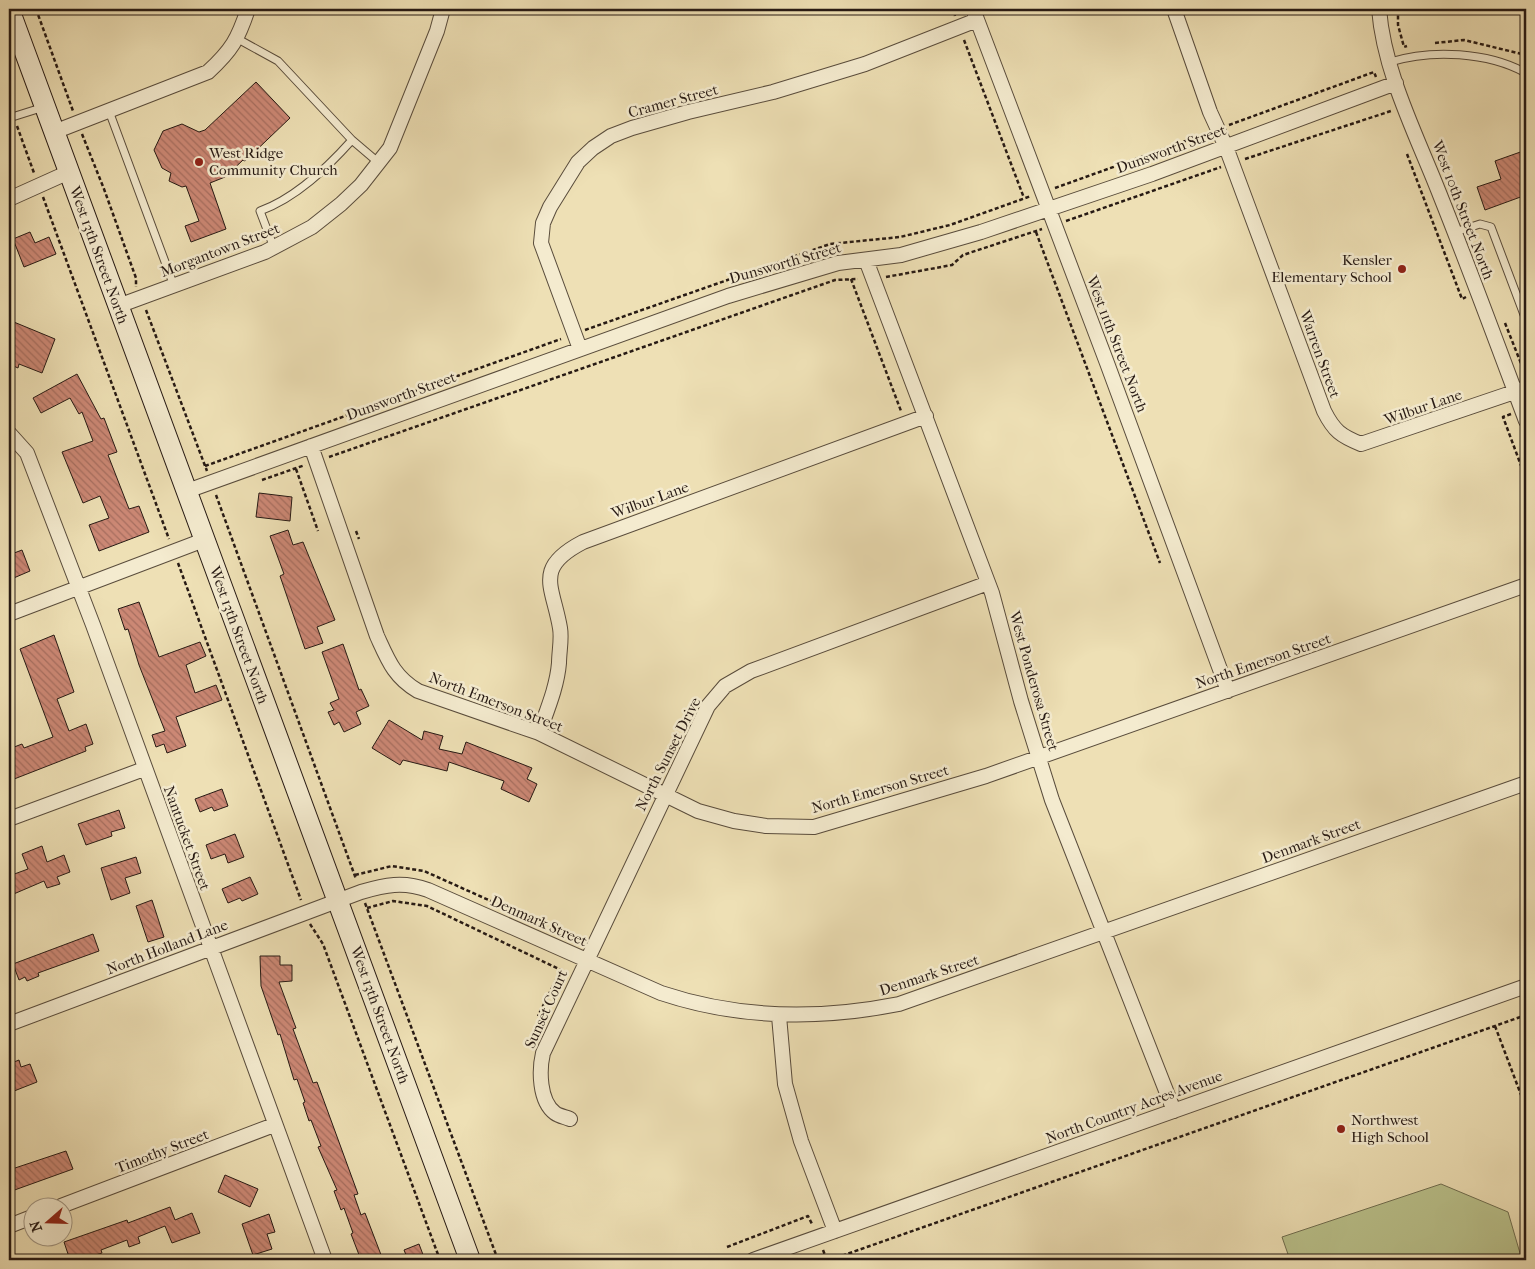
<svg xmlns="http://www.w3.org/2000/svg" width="1535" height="1269" viewBox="0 0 1535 1269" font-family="'IM FELL French Canon',serif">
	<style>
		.grass { fill: #bac28c; stroke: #706e50 }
		.building { fill: url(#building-back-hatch); stroke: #271a14 }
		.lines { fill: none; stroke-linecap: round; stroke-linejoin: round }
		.lane-casing { stroke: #594c3c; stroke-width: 9 }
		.street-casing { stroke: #594c3c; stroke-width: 16 }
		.secondary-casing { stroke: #271a14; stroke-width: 22 }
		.path { stroke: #271a14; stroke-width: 2.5; stroke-dasharray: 4 2.5; stroke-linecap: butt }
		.lane { stroke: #f4ebcf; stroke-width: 7 }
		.street { stroke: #f4ebcf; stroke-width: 14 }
		.secondary { stroke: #f4ebcf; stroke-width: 20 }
		.poi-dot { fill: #8f2418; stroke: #f4ebcf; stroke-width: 2 }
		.labels { text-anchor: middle; stroke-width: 5; stroke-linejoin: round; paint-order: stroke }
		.street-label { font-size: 15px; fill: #271a14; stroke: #f4ebcf }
		.poi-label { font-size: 15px; fill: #271a14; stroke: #f4ebcf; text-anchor: start }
	</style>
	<defs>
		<pattern id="building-back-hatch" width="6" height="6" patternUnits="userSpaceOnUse" patternTransform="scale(1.25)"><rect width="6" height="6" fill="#cc8875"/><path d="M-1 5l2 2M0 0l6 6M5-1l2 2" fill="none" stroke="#a66e5f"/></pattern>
	</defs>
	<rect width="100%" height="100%" fill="#eee0b5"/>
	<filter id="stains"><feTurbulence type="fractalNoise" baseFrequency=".004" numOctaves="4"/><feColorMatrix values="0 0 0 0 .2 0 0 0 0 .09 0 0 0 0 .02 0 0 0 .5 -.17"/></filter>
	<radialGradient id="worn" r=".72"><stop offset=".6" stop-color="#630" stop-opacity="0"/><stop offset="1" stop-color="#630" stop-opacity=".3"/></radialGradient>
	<path class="grass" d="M1441,1184L1508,1212L1522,1260H1290L1282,1237Z"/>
	<path class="building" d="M256,82L290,118L245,161L243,160L225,177L210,183L226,229L191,242L185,226L199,221L186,186L182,187L169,181L171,173L162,168L154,150L163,131L182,124L199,132L205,130Z
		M1526,150V195L1485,210L1477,187L1501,179L1495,161Z
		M30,232L35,243L49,237L56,254L24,267L13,239Z
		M9,320L55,339L42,373L19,364L18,368L9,364Z
		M77,374L101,419L104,418L117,452L108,455L129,509L139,506L149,532L99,551L89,525L109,518L100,496L83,503L62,452L93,441L82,412L79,414L70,398L41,413L33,398Z
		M259,493L292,497L290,521L256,517Z
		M288,530L293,545L303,542L335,620L317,627L323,643L305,649L280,576L284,574L270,536Z
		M22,550L30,571L9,580V555Z
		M139,602L159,657L200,642L206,656L186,665L195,693L216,685L222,700L176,717L186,746L167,753L164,744L156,747L152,735L165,731L139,665L128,629L125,630L118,609Z
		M54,635L74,692L57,699L69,731L86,724L93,744L85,747L86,751L9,781V749L22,744L24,748L53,737L20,649Z
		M343,644L359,690L361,689L369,706L356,712L361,724L344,732L339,722L334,725L328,712L334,710L330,703L339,699L322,652Z
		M389,720L422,740L424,731L443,736L439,749L462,754L466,742L532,768L527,779L537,784L529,802L501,789L504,781L449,762L447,771L403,760L400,765L372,748Z
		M222,789L228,806L214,811L212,807L200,812L195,799Z
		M119,810L125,828L111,832L112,836L86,845L78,824Z
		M235,834L244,857L228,863L225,854L211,859L206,845Z
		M42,846L47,862L64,855L70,872L57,877L60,884L47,888L44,881L9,896V876L28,869L22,854Z
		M136,857L141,873L125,878L130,893L111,900L101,868Z
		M250,877L258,894L242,901L240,898L228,903L222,889Z
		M152,900L164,937L148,942L136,906Z
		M93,934L99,951L38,973L39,976L27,981L25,977L19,980L13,964Z
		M260,956H280V965H292V981L279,982L296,1028L293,1029L313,1083L317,1082L358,1194L354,1195L361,1215L365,1213L383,1260H361L351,1234L353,1233L344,1208L341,1210L334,1191L337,1190L318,1147L321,1146L311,1120L309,1121L303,1103L305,1102L297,1079L294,1080L280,1034L278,1035L261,986Z
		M19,1060L21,1067L30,1064L37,1082L9,1093V1064Z
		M66,1151L73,1169L9,1192V1170Z
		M225,1175L258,1189L250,1207L218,1192Z
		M170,1207L175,1220L192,1213L200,1233L172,1243L165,1226L138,1237L140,1243L129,1247L127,1240L101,1250L102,1253L80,1260H70L64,1242L127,1220L128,1223Z
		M269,1214L275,1232L267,1234L272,1249L253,1255L242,1224Z
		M419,1244L425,1260H408L404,1250Z"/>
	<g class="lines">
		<g class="lane-casing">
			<path id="lane" d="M238,39L278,61L352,140L379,163
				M1390,62C1432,49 1488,52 1526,73
				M109,111L174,286
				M9,118L44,107
				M1455,232L1480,224L1491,227L1526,320
				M274,248L260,211C296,198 327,168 352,140"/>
		</g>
		<g class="street-casing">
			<path id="street" d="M973,9L1107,363L1228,691
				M1174,9L1210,112L1226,147L1324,411C1334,431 1341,436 1361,444L1526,388
				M1379,9C1384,73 1417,136 1440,195C1470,270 1498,346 1526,421
				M54,132L208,72C232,50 238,39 248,9
				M9,199L69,172
				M866,260L992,593L1021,701L1052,800L1174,1111
				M118,306L265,252L312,227L341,204L361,185L390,148L437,31L443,9
				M580,349L541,243L543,223L550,207L578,162L593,148L611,136L632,128L688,112L773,92L865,64L977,20
				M9,433L27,453L93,625L325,1260
				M311,446L377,636C388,660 394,677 418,691L539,733L698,811L734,821L766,826L814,827L986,776L1526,585
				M187,491L728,296L838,263L901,255L981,232L1152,174L1396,83
				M9,614L204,540
				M539,733C547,710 557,687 559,663C559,652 562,639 560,628C553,586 533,568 583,542L926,416
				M9,819L144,769
				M779,1016L785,1084L801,1141L835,1231
				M9,1024L361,892C385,885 403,881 428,890L661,993C739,1019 818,1020 899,1004L1526,783
				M570,1119C565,1117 559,1116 555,1113C539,1101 539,1070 543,1053L708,706L725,686L751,671L988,583
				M61,1206L274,1125
				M9,1226L32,1217
				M753,1260L1526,986"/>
		</g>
		<g class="secondary-casing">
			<path id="secondary" d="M9,9L470,1260"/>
		</g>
		<path class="path" d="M36,9L73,111
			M953,9L955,16
			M1398,9V25L1404,47L1407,46
			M964,40L1024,198
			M1435,43L1464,40L1526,55
			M1229,125L1374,72L1376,77
			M17,126L34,173
			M82,134L104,189L136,278V287
			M1407,154L1462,299L1466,297
			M1245,159L1391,111
			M1055,188L1205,134
			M43,197L169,539
			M1066,221L1221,167
			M1036,232L1160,563
			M886,277L952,265L963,255L1042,229
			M851,279L901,411
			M146,310L207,471
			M1505,323L1526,376
			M585,330L830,244L900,237L950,225L1031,196
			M1511,414L1503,417L1526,479
			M329,457L835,280L858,279
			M205,466L561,339
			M296,469L318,531
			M262,480L305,465
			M216,495L356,879
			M356,531L359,539
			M178,563L301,900
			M355,875L392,866L424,871L502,906
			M365,903L498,1260
			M367,908L393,901L427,906L561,970L538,1016
			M310,924L323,944L440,1260
			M1495,1026L1526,1108
			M727,1247L808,1216L812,1224
			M823,1250L827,1260
			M830,1260L1526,1015"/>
		<use href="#lane" class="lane"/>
		<use href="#street" class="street"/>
		<use href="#secondary" class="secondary"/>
	</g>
	<g class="poi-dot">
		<circle cx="199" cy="162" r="5"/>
		<circle cx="1402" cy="269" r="5"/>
		<circle cx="1341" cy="1129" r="5"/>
	</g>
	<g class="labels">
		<g class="street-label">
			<text transform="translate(673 101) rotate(-15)" y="5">Cramer Street</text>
			<text transform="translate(1171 149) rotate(-20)" y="5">Dunsworth Street</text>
			<text transform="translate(1463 210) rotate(69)" y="5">West 10th Street North</text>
			<text transform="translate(220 250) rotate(-21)" y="5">Morgantown Street</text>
			<text transform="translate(99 255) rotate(70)" y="5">West 13th Street North</text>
			<text transform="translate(785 263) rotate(-16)" y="5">Dunsworth Street</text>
			<text transform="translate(1117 344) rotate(69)" y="5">West 11th Street North</text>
			<text transform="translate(1320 354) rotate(70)" y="5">Warren Street</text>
			<text transform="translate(401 396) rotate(-20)" y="5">Dunsworth Street</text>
			<text transform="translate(1423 407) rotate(-19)" y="5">Wilbur Lane</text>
			<text transform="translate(650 500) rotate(-20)" y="5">Wilbur Lane</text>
			<text transform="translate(239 635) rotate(70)" y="5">West 13th Street North</text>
			<text transform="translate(1263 661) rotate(-19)" y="5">North Emerson Street</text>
			<text transform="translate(1034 681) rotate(74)" y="5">West Ponderosa Street</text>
			<text transform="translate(496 702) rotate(21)" y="5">North Emerson Street</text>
			<text transform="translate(668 754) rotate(-63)" y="5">North Sunset Drive</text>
			<text transform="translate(880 789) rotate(-16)" y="5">North Emerson Street</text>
			<text transform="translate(187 838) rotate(70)" y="5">Nantucket Street</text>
			<text transform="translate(1311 841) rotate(-20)" y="5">Denmark Street</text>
			<text transform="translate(539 921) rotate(24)" y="5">Denmark Street</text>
			<text transform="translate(167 947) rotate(-21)" y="5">North Holland Lane</text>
			<text transform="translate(929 975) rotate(-18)" y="5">Denmark Street</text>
			<text transform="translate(546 1009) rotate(-66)" y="5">Sunset Court</text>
			<text transform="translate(380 1015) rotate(70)" y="5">West 13th Street North</text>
			<text transform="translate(1134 1107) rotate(-20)" y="5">North Country Acres Avenue</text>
			<text transform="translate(162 1151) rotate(-21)" y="5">Timothy Street</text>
		</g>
		<g class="poi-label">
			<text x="209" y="158">West Ridge<tspan x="209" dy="17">Community Church</tspan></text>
			<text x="1392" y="265" text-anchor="end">Kensler<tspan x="1392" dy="17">Elementary School</tspan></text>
			<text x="1351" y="1125">Northwest<tspan x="1351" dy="17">High School</tspan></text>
		</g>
	</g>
	<rect width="1535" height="1269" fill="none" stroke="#eee0b5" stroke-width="30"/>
	<rect x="10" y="10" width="1515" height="1249" fill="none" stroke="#271a14" stroke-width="2.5"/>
	<rect x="15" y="15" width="1505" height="1239" fill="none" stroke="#271a14"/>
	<g transform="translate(48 1222) rotate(250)"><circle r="24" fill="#f4ebcf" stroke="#a29784"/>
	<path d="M0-4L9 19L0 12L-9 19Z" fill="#8f2418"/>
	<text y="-8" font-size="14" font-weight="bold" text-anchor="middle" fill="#271a14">N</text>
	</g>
	<rect width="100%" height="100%" filter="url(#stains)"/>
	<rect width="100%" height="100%" fill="url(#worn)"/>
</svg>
